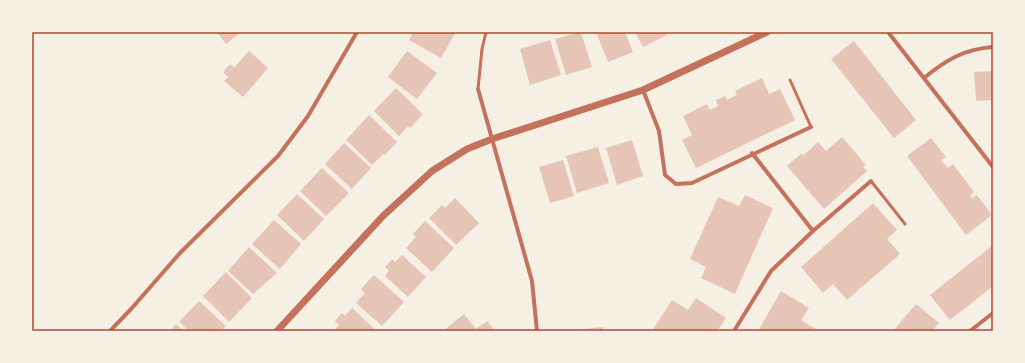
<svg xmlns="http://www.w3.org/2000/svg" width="1025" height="363" viewBox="0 0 1025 363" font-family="Rubik,sans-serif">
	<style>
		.building { fill: #e6c5b7 }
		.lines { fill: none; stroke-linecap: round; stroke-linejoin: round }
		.service { stroke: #c5725c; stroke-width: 3 }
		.minor { stroke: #c5725c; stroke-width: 4 }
		.tertiary { stroke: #c5725c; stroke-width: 7 }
		.neatline { fill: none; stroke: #b5482f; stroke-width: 1.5 }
	</style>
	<rect width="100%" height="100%" fill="#f6efe4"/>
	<path class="building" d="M217,32H241L226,44Z
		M413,32H453L455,33L441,58L409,40Z
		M581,32L592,67L566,75L555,39Z
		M596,32H625L633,52L608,62Z
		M635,32H666L667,35L643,47Z
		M550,40L561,75L530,85L520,49Z
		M854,41L916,120L894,138L831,59Z
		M249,51L268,68L243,97L224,81L228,77L223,72L230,64L234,68Z
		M407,51L437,73L417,99L388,77Z
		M993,71V100L976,101L974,72Z
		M762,78L769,94L780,89L795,120L696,168L682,140L692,135L683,116L707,104L710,110L718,106L716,100L725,96L727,100L737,95L735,91Z
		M396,88L423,114L410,128L408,126L399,136L374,111Z
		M369,115L397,142L385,155L383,154L372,165L346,140Z
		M842,137L866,165L863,167L867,171L824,209L787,166L802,153L803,156L818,142L826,151Z
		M931,138L946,157L941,160L948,168L953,164L974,192L970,195L972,198L977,195L992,215L966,235L907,156Z
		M632,140L643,176L617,185L606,148Z
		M344,143L371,168L352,189L325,164Z
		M598,147L609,183L577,193L566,156Z
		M563,160L574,196L550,203L539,167Z
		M322,168L349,193L326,216L300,191Z
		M297,194L324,219L304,241L277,215Z
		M745,195L773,208L735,294L701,278L706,267L690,259L718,197L739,206Z
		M455,198L479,223L456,245L429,218L442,205L445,208Z
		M873,203L897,230L887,239L900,254L847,300L833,284L823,293L801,267Z
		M274,220L301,244L280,269L252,244Z
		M425,221L454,248L432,272L406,248L416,237L413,234Z
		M993,245V286L950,320L930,295Z
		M249,247L277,273L253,294L228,271Z
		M402,255L426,277L408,297L385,276L389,271L385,267L392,259L395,262Z
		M226,272L252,298L229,322L203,296Z
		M374,275L404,302L382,326L356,303L365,293L361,289Z
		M781,291L809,308L801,320L819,331H758Z
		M696,298L726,318L717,331H652L672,300L688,310Z
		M199,301L226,326L221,331H189L179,322Z
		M916,304L939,323L932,331H893Z
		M352,308L377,331H336L335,329L339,325L335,321L342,313L345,316Z
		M464,314L476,329L487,321L495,331H443Z
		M176,324L184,331H170Z
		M603,327V331H575V330Z"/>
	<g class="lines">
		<path class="service" d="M790,80L811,127
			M478,89L482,49L486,32
			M871,181L905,224"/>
		<path class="minor" d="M888,32L993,167
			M924,78C946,60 964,49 993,47
			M478,89L532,281L537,331
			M643,90L659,131L665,175L676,184L692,183L811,127
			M752,153L813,231
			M110,331L132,308L180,253L278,156L308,116L357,32
			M734,331L771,271L813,231L871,181
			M970,331L993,313"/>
		<path class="tertiary" d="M277,331L383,216L432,171L467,149L492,139L643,90L767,32"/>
	</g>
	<rect width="1025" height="363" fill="none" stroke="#f6efe4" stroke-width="66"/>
	<rect x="33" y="33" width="959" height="297" class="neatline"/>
</svg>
